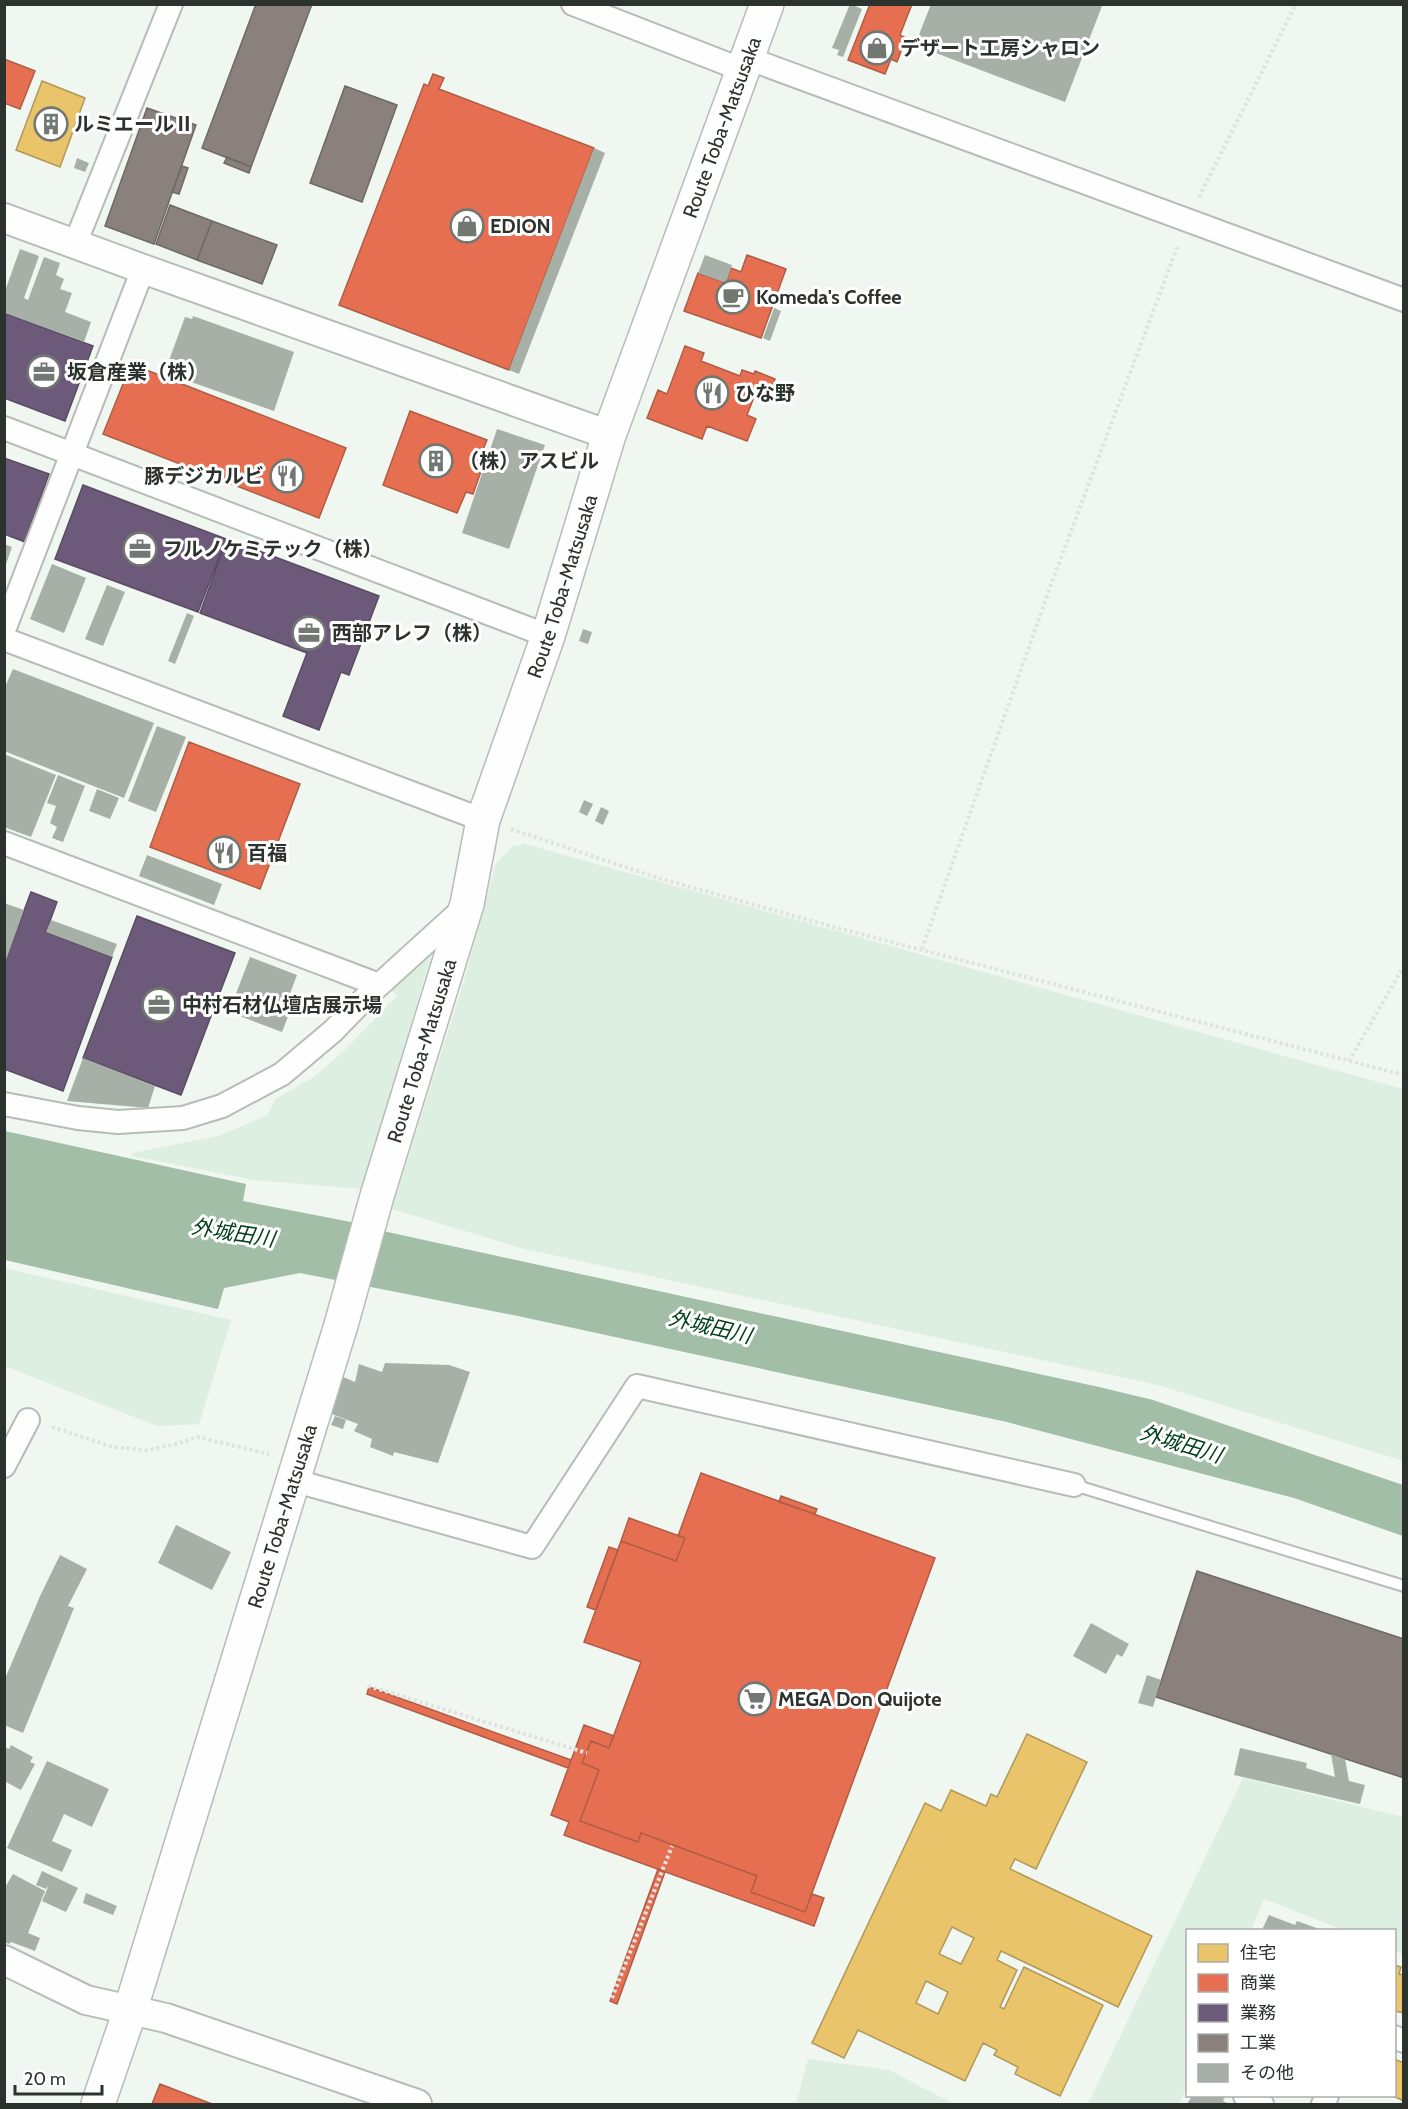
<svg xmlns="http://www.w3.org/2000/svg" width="1408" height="2109" viewBox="0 0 1408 2109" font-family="Cabin,'Noto Sans JP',sans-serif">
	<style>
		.green { fill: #ddefe0 }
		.water { fill: #a2bea6 }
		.homes { fill: #e9c46a; stroke: #b09858; stroke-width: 1.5; fill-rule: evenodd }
		.shops { fill: #e76f51; stroke: #af5d46; stroke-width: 1.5 }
		.offices { fill: #6d597a; stroke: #5a4d63; stroke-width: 1.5 }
		.industry { fill: #8a817c; stroke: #6e6964; stroke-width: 1.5 }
		.building { fill: #a6b0a7 }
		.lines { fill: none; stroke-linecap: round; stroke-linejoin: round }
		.service-casing { stroke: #b7bcb7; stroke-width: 14 }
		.minor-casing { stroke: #b7bcb7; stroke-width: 26 }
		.tertiary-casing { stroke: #b7bcb7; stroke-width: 32 }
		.primary-casing { stroke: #b7bcb7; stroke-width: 36 }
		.path { stroke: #e0e2e0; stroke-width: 4; stroke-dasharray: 3 3; stroke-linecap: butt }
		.service { stroke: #fdfefd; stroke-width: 10 }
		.minor { stroke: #fdfefd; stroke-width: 22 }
		.tertiary { stroke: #fdfefd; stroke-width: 28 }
		.primary { stroke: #fdfefd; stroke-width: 33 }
		.labels { text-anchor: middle; stroke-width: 6; stroke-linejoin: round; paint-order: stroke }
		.poi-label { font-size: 20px; font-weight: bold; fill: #2c322d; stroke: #fff; text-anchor: start }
		.street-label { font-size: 20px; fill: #2c322d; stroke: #fff }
		.water-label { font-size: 21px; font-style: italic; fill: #00411a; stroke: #fff }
	</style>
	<rect width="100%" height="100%" fill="#f0f6f0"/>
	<path class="green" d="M525,844L1403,1089V1461L1158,1385L524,1249L392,1209L464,981L496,863L513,846Z
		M434,945L362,1189L254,1180L132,1156L133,1153L218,1136L268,1115L275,1099L312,1078L343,1052L397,996L388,986Z
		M4,1268L231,1320L199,1424L157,1426L5,1366Z
		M1243,1778L1403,1817V1955L1395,1951L1394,1930H1343L1264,1899L1251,1930H1188V2085L1179,2104H1088Z
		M808,2059L889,2070L954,2104H796Z"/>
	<path class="water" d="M5,1131L246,1184L243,1201L351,1222L383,1231L1099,1387L1153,1400L1403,1485V1536L1294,1498L1007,1422L518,1316L300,1273L224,1288L218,1309L5,1260Z"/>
	<path class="homes" d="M42,81L85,98L60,167L16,150Z
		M1027,1734L1087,1762L1036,1869L1015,1859L1010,1869L1152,1936L1118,2007L1001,1951L997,1960L1017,1970L1000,2007L1004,2009L1024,1967L1103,2005L1060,2096L1015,2074L1018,2067L994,2055L997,2050L983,2043L965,2081L858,2030L844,2058L812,2043L925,1803L941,1811L951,1790L986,1806L991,1794L997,1797ZM952,1927L974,1938L961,1964L939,1954ZM926,1981L948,1992L938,2014L916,2003Z
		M1394,1965L1401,1967L1399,1974L1404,1975V2013L1394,2011Z
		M1394,2059L1404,2063V2101L1393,2096H1394Z"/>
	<path class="shops" d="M870,4H912L900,35L906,38L897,62L891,59L885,74L848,60Z
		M4,59L35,71L20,109L4,103Z
		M433,74L444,78L439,89L594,148L509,370L339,305L424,84L428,86Z
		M747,255L786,269L761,338L684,311L698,273L726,283L731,268L741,272Z
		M685,346L704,353L701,361L740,376L742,370L754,374L755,371L775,379L769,397L756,392L747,415L756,419L747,441L707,426L702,439L647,418L658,390L667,394Z
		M131,364L346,448L319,518L103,434Z
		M410,411L487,440L479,460L484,463L473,494L466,492L457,513L383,485Z
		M189,742L300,784L260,889L150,847Z
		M701,1473L935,1558L805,1912L751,1892L757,1876L641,1833L638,1842L580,1821L599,1770L582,1763L591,1741L609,1748L641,1662L584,1642L621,1541L676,1561L685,1538L678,1536Z
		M781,1496L817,1509L815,1514L779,1502Z
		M629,1518L685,1538L676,1561L621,1541Z
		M609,1547L618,1550L596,1610L587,1607Z
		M369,1687L571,1760L568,1768L367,1694Z
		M584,1725L614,1736L609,1748L591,1741L582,1763L599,1770L580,1821L638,1842L641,1833L757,1876L751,1892L805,1912L812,1894L824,1898L814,1926L564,1835L569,1822L551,1815Z
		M658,1869L665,1872L617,2004L610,2001Z
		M160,2084L212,2104H152Z"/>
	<path class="offices" d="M4,313L93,346L65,421L4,398Z
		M4,458L49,474L25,542L4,534Z
		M83,485L226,539L198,612L55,559Z
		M227,539L379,596L349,675L341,672L319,730L283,716L307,653L200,613Z
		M31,892L57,902L46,932L112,957L63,1091L4,1069V964Z
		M137,916L235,953L181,1095L83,1058Z"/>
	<path class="industry" d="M256,4H312L251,167L202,148Z
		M345,86L397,105L362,202L310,183Z
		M147,108L196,125L154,244L105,226Z
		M227,157L251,167L249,173L224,163Z
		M182,166L188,168L179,194L172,192Z
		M170,205L212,221L197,260L156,244Z
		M212,221L277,245L262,284L197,260Z
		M1197,1571L1404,1639V1778L1156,1697Z"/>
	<path class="building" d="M850,4L862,9L843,57L837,55L839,50L832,48Z
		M931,4H1097L1102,6L1065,102L915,45Z
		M594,148L605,153L519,374L509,370Z
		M77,158L89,163L85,172L74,168Z
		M20,249L39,256L24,298L28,300L44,257L60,263L56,275L64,279L60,289L72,293L65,312L91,322L84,342L5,313V291Z
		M705,255L732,265L726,283L698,273Z
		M774,308L781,311L770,341L763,338Z
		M193,316L294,352L274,411L171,375L174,365L168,363L185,317L192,319Z
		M497,429L545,445L509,549L462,533Z
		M4,544L12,547L5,567H4Z
		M52,564L86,578L64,633L30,619Z
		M107,585L125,592L103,646L85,639Z
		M187,613L194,616L175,664L168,661Z
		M583,629L592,632L588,644L579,641Z
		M13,669L154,723L124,798L4,751V689Z
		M157,726L186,737L156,812L128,801Z
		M4,754L56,775L31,837L4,827Z
		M58,775L85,786L63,842L52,838L57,827L50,823L56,806L47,803Z
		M97,789L119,798L110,819L89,811Z
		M584,800L593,804L587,816L579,812Z
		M601,807L609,811L603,825L595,821Z
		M147,855L222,884L214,905L139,876Z
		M4,903L24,910L5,963H4Z
		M51,920L117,944L112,957L46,932Z
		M250,957L297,975L288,999L294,1001L282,1032L229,1012Z
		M83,1058L155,1086L148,1108L67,1101Z
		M385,1363L449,1365L470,1372L438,1463L394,1452L393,1456L370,1447L372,1439L354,1431L358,1424L329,1413L341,1376L355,1382L359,1364L382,1372Z
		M335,1416L346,1420L343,1429L331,1425Z
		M176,1525L231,1552L212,1590L158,1563Z
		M60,1555L87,1569L68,1606L74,1608L23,1733L4,1725V1681L41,1594Z
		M1091,1623L1129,1644L1122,1657L1117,1654L1106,1674L1073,1656Z
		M1147,1675L1161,1680L1153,1707L1138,1703Z
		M11,1745L33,1757L30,1762L35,1764L21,1790L4,1781V1747L9,1749Z
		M1240,1748L1307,1763L1306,1768L1335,1777L1331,1754L1345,1759L1349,1781L1365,1785L1360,1804L1234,1775Z
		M47,1761L109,1789L92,1827L64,1814L52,1841L72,1850L62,1872L7,1848Z
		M42,1871L78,1888L66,1912L42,1901L49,1885L46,1889L36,1885Z
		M13,1874L45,1891L28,1933L40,1938L35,1951L11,1942L9,1944L4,1942V1889Z
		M86,1893L117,1906L113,1915L83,1903Z
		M1269,1915L1295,1925L1297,1921L1322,1930H1262Z
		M1192,2096H1225L1223,2101L1229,2104H1187Z"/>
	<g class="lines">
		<g class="service-casing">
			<path id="service" d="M1074,1485L1404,1586"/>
		</g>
		<g class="minor-casing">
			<path id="minor" d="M573,4L743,70
				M747,58L1404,300
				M75,244L171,4
				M4,428L548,636
				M4,630L143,269
				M4,639L483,820
				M4,843L379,985
				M4,1104L78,1118L118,1122L183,1118L222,1106L282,1074L333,1031L367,996L466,906
				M4,1466L28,1420
				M292,1480L532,1547L637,1386L1074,1485
				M1394,2037L1404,2041
				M1245,2096L1262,2104
				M1323,2104L1327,2096"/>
		</g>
		<g class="tertiary-casing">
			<path id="tertiary" d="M4,218L143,269L609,435
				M4,1960L86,2000L166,2018L417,2104"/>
		</g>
		<g class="primary-casing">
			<g id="primary">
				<path id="s1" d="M98,2104L130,2011L341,1325L377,1196L467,904L483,820L548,636L609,435L767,4"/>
			</g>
		</g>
		<path class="path" d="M1199,197L1296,4
			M511,829L658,878L841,929L1404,1075
			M922,949L1052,582L1178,245
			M1349,1061L1404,966
			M52,1427L113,1447L146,1450L177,1444L197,1437L269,1454
			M368,1686L587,1753
			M612,1998L672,1846"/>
		<use href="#service" class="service"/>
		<use href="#minor" class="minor"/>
		<use href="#tertiary" class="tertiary"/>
		<use href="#primary" class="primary"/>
	</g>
	<defs>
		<g id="shop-ring" transform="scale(1.725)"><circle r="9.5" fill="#fff" stroke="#717771" stroke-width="1.5"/><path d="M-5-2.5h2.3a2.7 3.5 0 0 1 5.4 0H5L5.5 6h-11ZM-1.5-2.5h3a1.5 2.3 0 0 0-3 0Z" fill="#717771"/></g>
		<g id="building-ring" transform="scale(1.725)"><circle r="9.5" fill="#fff" stroke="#717771" stroke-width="1.5"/><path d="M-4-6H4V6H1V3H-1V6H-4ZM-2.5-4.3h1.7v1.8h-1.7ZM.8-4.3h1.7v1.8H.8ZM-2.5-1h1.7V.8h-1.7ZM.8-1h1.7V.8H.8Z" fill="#717771"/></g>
		<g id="cafe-ring" transform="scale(1.725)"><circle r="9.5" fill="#fff" stroke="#717771" stroke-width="1.5"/><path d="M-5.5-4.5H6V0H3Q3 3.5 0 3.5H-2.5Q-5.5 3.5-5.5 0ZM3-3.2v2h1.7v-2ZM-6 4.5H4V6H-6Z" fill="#717771"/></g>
		<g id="office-ring" transform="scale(1.725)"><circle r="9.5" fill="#fff" stroke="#717771" stroke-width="1.5"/><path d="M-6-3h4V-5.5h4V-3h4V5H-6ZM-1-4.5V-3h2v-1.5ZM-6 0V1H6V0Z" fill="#717771"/></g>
		<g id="restaurant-ring" transform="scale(1.725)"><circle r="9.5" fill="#fff" stroke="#717771" stroke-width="1.5"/><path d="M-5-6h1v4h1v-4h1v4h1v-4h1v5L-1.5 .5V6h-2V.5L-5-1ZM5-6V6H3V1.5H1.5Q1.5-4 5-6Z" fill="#717771"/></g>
		<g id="supermarket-ring" transform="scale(1.725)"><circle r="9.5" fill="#fff" stroke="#717771" stroke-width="1.5"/><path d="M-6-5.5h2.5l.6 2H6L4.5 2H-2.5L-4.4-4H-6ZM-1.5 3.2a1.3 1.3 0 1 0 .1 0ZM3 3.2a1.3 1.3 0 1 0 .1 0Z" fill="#717771"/></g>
	</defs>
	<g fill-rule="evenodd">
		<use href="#shop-ring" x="877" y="48"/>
		<use href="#building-ring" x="51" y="124"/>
		<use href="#shop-ring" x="467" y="226"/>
		<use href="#cafe-ring" x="733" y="297"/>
		<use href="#office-ring" x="44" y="372"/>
		<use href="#restaurant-ring" x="712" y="393"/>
		<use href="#building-ring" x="436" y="461"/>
		<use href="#restaurant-ring" x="287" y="476"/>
		<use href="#office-ring" x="140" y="549"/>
		<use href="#office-ring" x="309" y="633"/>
		<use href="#restaurant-ring" x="224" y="853"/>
		<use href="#office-ring" x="159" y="1005"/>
		<use href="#supermarket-ring" x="755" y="1699"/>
	</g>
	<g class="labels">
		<g class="poi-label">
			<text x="900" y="55">デザート工房シャロン</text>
			<text x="74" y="131">ルミエールⅡ</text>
			<text x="490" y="233">EDION</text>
			<text x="756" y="304">Komeda's Coffee</text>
			<text x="67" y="379">坂倉産業（株）</text>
			<text x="735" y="400">ひな野</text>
			<text x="459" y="468">（株）アスビル</text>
			<text x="264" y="483" text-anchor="end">豚デジカルビ</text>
			<text x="163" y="556">フルノケミテック（株）</text>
			<text x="332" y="640">西部アレフ（株）</text>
			<text x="247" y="860">百福</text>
			<text x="182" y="1012">中村石材仏壇店展示場</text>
			<text x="778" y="1706">MEGA Don Quijote</text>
		</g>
		<g class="street-label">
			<text dy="7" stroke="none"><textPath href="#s1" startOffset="2074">Route Toba-Matsusaka</textPath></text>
			<text dy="7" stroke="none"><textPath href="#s1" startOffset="1588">Route Toba-Matsusaka</textPath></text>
			<text dy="7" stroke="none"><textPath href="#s1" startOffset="1102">Route Toba-Matsusaka</textPath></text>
			<text dy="7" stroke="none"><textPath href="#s1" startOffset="616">Route Toba-Matsusaka</textPath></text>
		</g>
		<g class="water-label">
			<text transform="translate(233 1233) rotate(9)" y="7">外城田川</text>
			<text transform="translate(710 1327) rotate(13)" y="7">外城田川</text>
			<text transform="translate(1181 1444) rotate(17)" y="7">外城田川</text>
		</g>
	</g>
	<rect width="1408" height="2109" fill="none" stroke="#2c322d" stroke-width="12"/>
	<rect x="1186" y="1929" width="210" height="168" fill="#ffffff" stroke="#abadab" stroke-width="1.5"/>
	<rect x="1198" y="1944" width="30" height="18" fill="#e9c46a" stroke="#abadab" stroke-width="1.5"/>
	<text x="1240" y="1959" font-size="18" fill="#2c322d">住宅</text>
	<rect x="1198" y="1974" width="30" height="18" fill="#e76f51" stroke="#abadab" stroke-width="1.5"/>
	<text x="1240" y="1989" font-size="18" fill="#2c322d">商業</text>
	<rect x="1198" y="2004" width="30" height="18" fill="#6d597a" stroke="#abadab" stroke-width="1.5"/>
	<text x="1240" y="2019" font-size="18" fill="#2c322d">業務</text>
	<rect x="1198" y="2034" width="30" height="18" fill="#8a817c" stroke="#abadab" stroke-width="1.5"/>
	<text x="1240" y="2049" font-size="18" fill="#2c322d">工業</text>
	<rect x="1198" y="2064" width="30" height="18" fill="#a6b0a7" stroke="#abadab" stroke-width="1.5"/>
	<text x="1240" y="2079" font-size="18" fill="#2c322d">その他</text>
	<path d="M15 2085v9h87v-9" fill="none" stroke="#2c322d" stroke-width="3"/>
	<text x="24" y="2085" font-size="18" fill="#2c322d" stroke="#ffffff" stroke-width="4.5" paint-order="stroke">20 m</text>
</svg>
